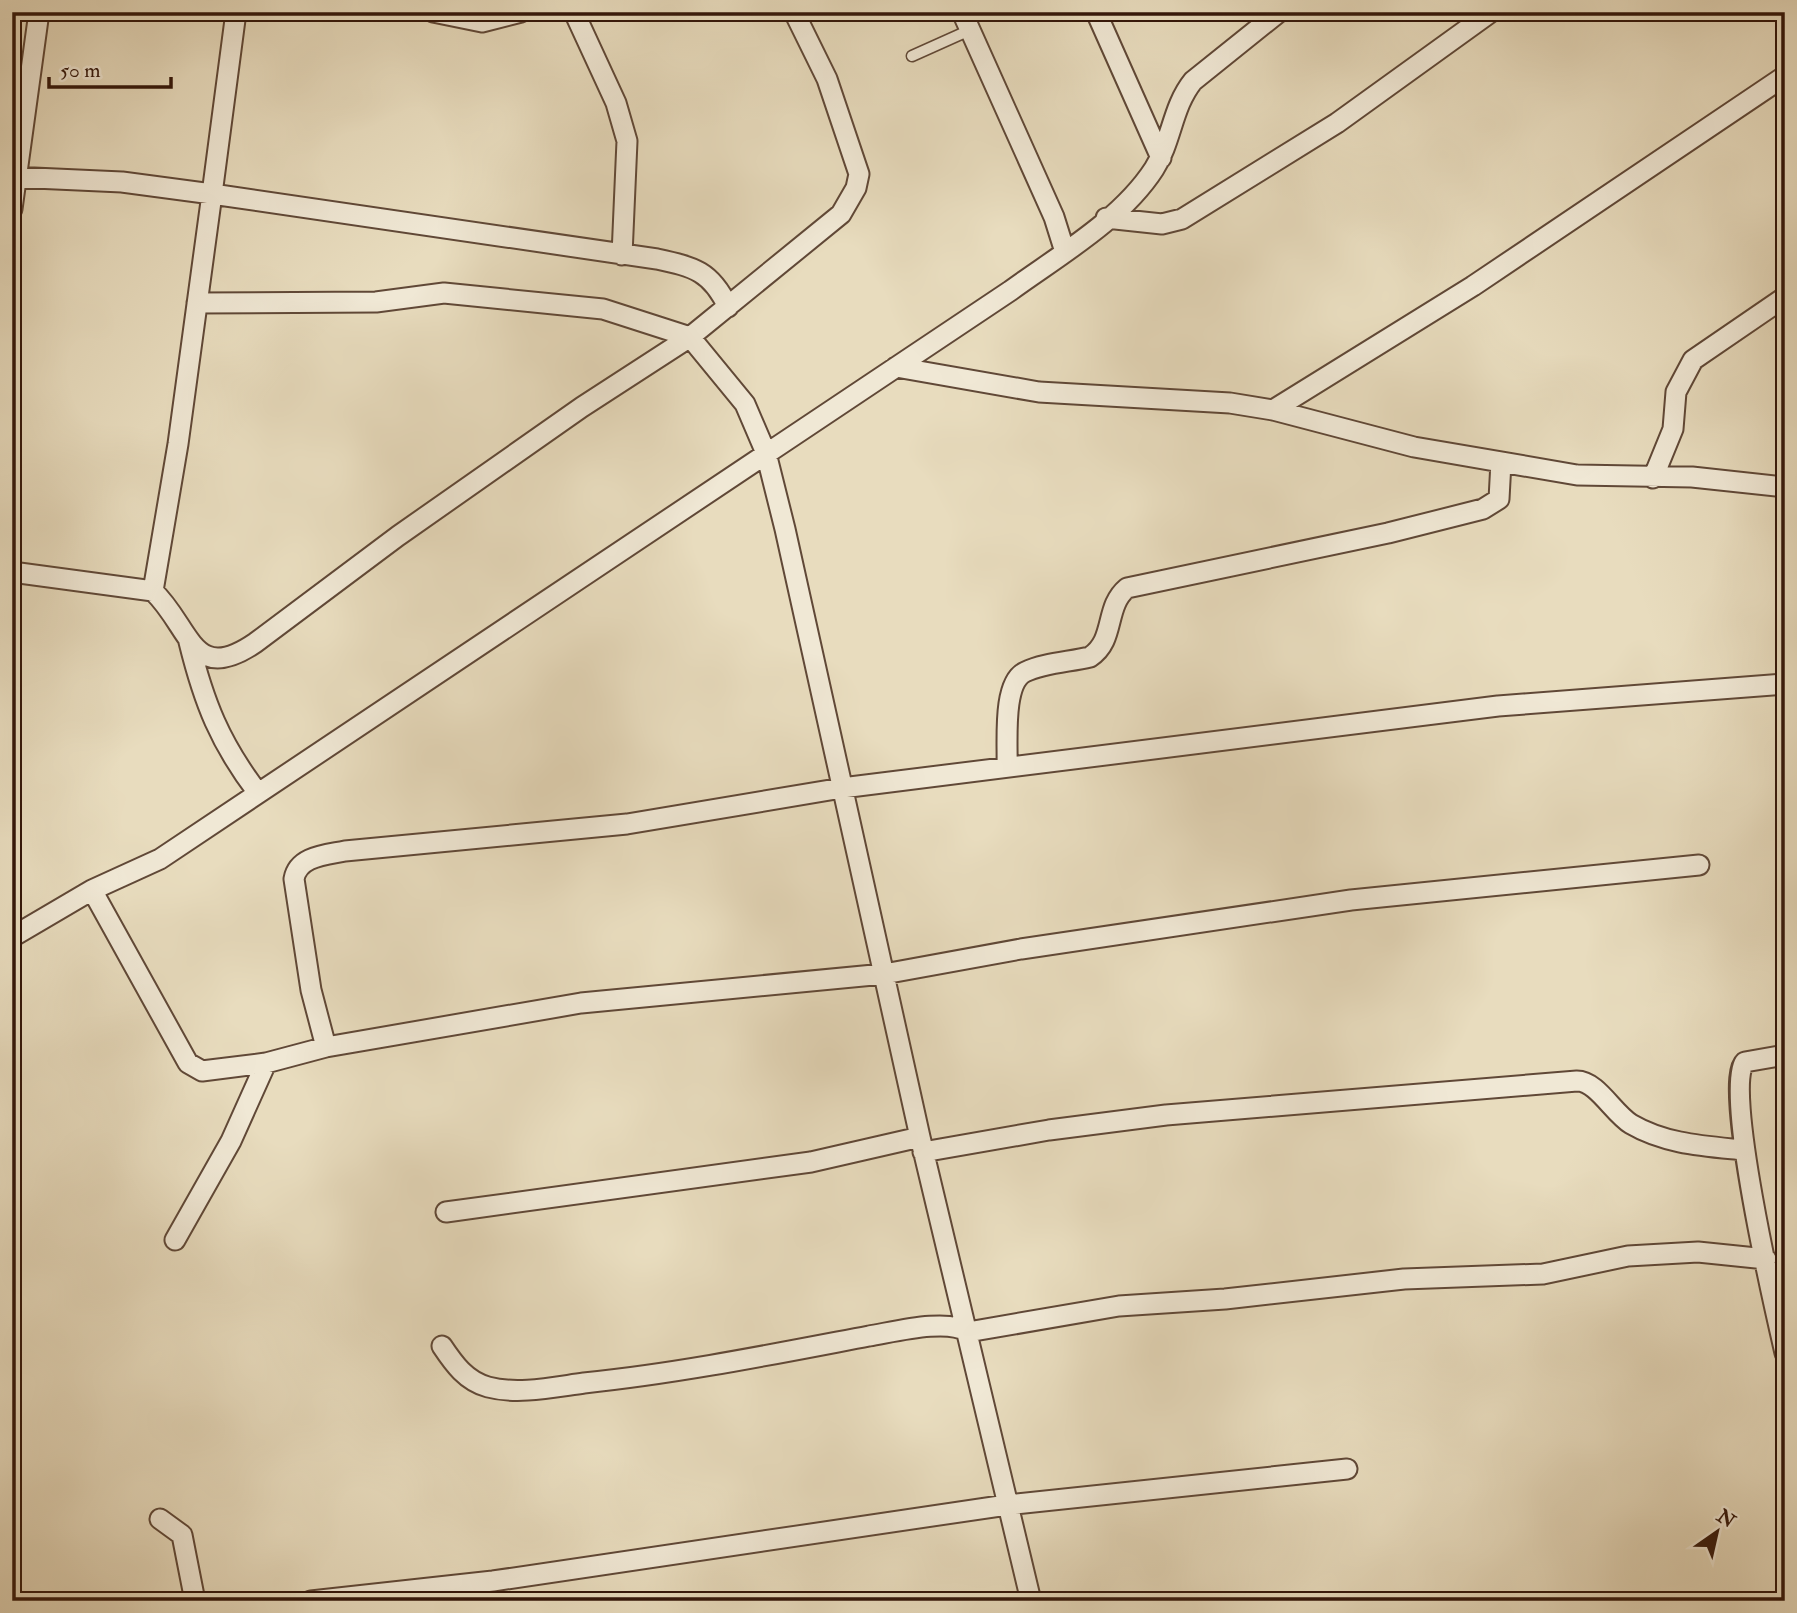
<svg xmlns="http://www.w3.org/2000/svg" width="1797" height="1613" viewBox="0 0 1797 1613" font-family="'IM FELL Double Pica',serif">
	<style>
		.lines { fill: none; stroke-linecap: round; stroke-linejoin: round }
		.service-casing { stroke: #604837; stroke-width: 13 }
		.minor-casing { stroke: #604837; stroke-width: 23 }
		.service { stroke: #f0e8d5; stroke-width: 10 }
		.minor { stroke: #f0e8d5; stroke-width: 19 }
	</style>
	<rect width="100%" height="100%" fill="#e8dcbe"/>
	<filter id="stains"><feTurbulence type="fractalNoise" baseFrequency=".00286" numOctaves="4"/><feColorMatrix values="0 0 0 0 .2 0 0 0 0 .09 0 0 0 0 .02 0 0 0 .5 -.17"/></filter>
	<radialGradient id="worn" r=".72"><stop offset=".6" stop-color="#630" stop-opacity="0"/><stop offset="1" stop-color="#630" stop-opacity=".3"/></radialGradient>
	<g class="lines">
		<g class="service-casing">
			<path id="service" d="M912,56L970,30"/>
		</g>
		<g class="minor-casing">
			<path id="minor" d="M236,12L212,194L657,259C694,267 711,271 728,307
				M433,12L482,22L521,12
				M574,12L616,103L627,141L622,255
				M962,12L1054,217L1065,252
				M1096,12L1161,158
				M12,177L122,182L212,194L178,444L153,591C191,627 192,686 255,643L398,536L582,407L690,337L841,214L856,188L859,174L827,79L794,12
				M12,209L39,12
				M1106,218L1162,224L1182,219L1337,123L1491,12
				M197,303L376,302L444,293L603,309L690,337L745,404L766,453L785,529L920,1137L1031,1601
				M896,367L1039,392L1230,403L1273,410L1414,447L1577,475L1692,477L1785,487
				M1273,410L1473,286L1785,76
				M1653,478L1673,429L1676,392L1693,360L1785,297
				M12,572L153,591
				M189,642C204,703 220,743 258,793
				M1007,766C1008,743 1002,683 1025,672C1044,663 1069,662 1090,657C1116,640 1104,607 1127,588L1388,533L1483,509L1499,499L1501,462
				M92,890L188,1063L202,1071L266,1063
				M12,937L92,890L160,859L1010,291C1058,256 1121,220 1154,169C1172,141 1172,107 1193,81L1279,12
				M326,1047L581,1003L884,974L1021,949L1351,900L1699,865
				M1785,1055L1745,1062C1722,1082 1776,1314 1785,1353
				M923,1152L1049,1130L1166,1115L1577,1081C1597,1081 1613,1113 1631,1124C1665,1144 1704,1146 1743,1150
				M446,1212L811,1162L920,1137
				M175,1240L231,1141L266,1063L326,1047L311,990L294,879C298,856 326,855 345,851L627,824L842,788L1498,706L1785,684
				M442,1346C454,1364 466,1381 488,1387C518,1395 554,1387 584,1383C680,1373 774,1354 869,1336C894,1332 947,1318 968,1332L1119,1306L1225,1299L1404,1279L1543,1274L1628,1256L1698,1252L1766,1259
				M160,1519L182,1535L195,1601
				M311,1601L493,1581L1007,1505L1347,1469"/>
		</g>
		<use href="#service" class="service"/>
		<use href="#minor" class="minor"/>
	</g>
	<rect width="1797" height="1613" fill="none" stroke="#e8dcbe" stroke-width="42"/>
	<rect x="14" y="14" width="1769" height="1585" fill="none" stroke="#33160a" stroke-width="3.5"/>
	<rect x="21" y="21" width="1755" height="1571" fill="none" stroke="#33160a" stroke-width="2"/>
	<g transform="translate(1717 1532) rotate(34)" stroke="#f0e8d5" stroke-width="5" paint-order="stroke">
	<path d="M0-5L12 26L0 18L-12 26Z" fill="#33160a"/>
	<text y="-10" font-size="19" font-weight="bold" text-anchor="middle" fill="#33160a">N</text>
	</g>
	<path d="M49 77v10h122v-10" fill="none" stroke="#33160a" stroke-width="3.5"/>
	<text x="60" y="77" font-size="21" fill="#33160a" stroke="#f0e8d5" stroke-width="5" paint-order="stroke">50 m</text>
	<rect width="100%" height="100%" filter="url(#stains)"/>
	<rect width="100%" height="100%" fill="url(#worn)"/>
</svg>
